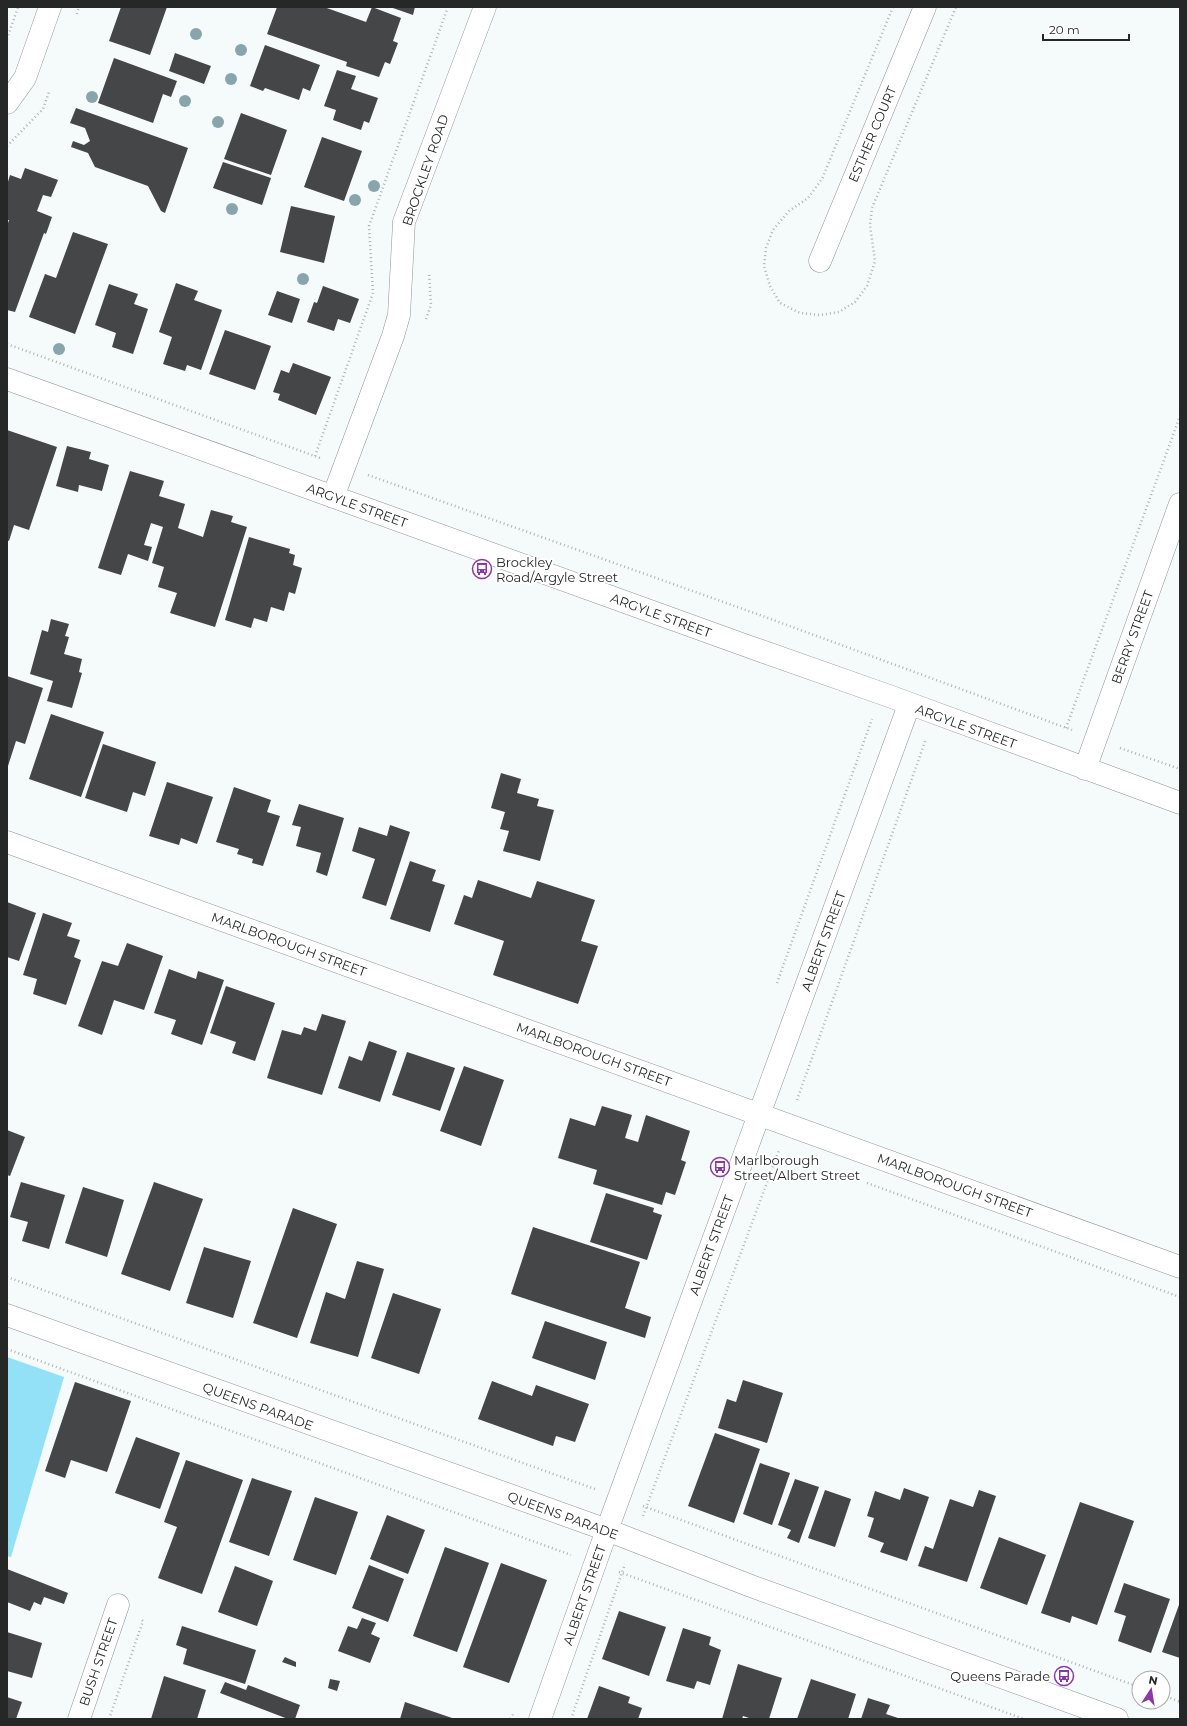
<svg xmlns="http://www.w3.org/2000/svg" width="1187" height="1726" viewBox="0 0 1187 1726" font-family="Montserrat,sans-serif">
	<style>
		.green { fill: #93e1f7 }
		.building { fill: #444648 }
		.lines { fill: none; stroke-linecap: round; stroke-linejoin: round }
		.minor-casing { stroke: #909395; stroke-width: 23 }
		.path { stroke: #aeb2b3; stroke-width: 2.5; stroke-dasharray: 1 3; stroke-linecap: butt }
		.minor { stroke: #fff; stroke-width: 22 }
		.tree { fill: #88a5ac }
		.labels { text-anchor: middle; stroke-width: 4; stroke-linejoin: round; paint-order: stroke }
		.street-label { font-size: 13px; fill: #262828; stroke: #fff }
		.poi-label { font-size: 13px; fill: #262828; stroke: #fff; text-anchor: start }
	</style>
	<rect width="100%" height="100%" fill="#f5fafb"/>
	<path class="green" d="M7,1357L64,1377L11,1557L7,1556Z"/>
	<path class="building" d="M121,7H167L150,55L109,41Z
		M277,7H324L366,22L372,7L401,18L393,41L398,43L390,64L385,62L379,77L346,66L347,62L267,34Z
		M390,7H415L413,15Z
		M265,45L320,65L310,91L303,88L299,100L265,88L263,91L250,86Z
		M175,53L211,66L204,84L169,71Z
		M114,58L177,81L171,97L163,94L153,123L98,103Z
		M337,70L356,76L351,89L378,98L369,123L364,121L361,130L333,120L336,110L324,106Z
		M76,108L188,148L165,213L161,211L148,186L95,167L88,153L71,147L73,141L84,145L90,141L85,128L70,123Z
		M241,113L287,130L271,175L224,159Z
		M322,137L362,151L344,201L304,187Z
		M223,162L271,178L262,205L213,188Z
		M25,168L58,180L51,197L43,195L37,211L52,217L46,234L44,233L15,312L7,310V226L9,220H7V185L10,175L21,179Z
		M291,206L335,216L324,263L280,252Z
		M73,232L108,244L75,334L29,317L45,274L56,278Z
		M176,283L198,291L194,300L222,310L201,370L187,365L185,371L163,364L172,337L159,332Z
		M109,284L138,294L134,304L148,309L133,354L112,347L116,333L95,325Z
		M323,286L359,299L350,323L338,319L334,331L307,322L314,302L317,303Z
		M277,291L300,299L292,323L268,315Z
		M225,330L271,346L255,390L209,374Z
		M293,363L331,377L316,415L278,400L280,394L273,392L281,370L289,373Z
		M7,430L57,447L29,530L14,525L9,541L7,540Z
		M67,446L91,452L89,459L109,465L102,491L79,485L78,492L56,486Z
		M130,471L164,481L159,496L185,504L178,528L203,537L211,510L233,516L231,522L247,527L215,627L170,613L177,593L158,587L164,567L152,563L163,527L151,523L144,545L152,547L148,561L128,554L121,575L98,568Z
		M249,537L290,549L289,553L295,555L293,565L302,568L295,594L289,592L284,611L271,607L267,622L254,618L251,628L225,620Z
		M51,619L69,624L65,636L69,637L64,654L82,659L79,672L82,673L72,708L47,701L53,681L30,674L42,630L48,632Z
		M7,676L43,688L25,744L16,741L8,766Z
		M51,714L104,732L81,797L29,779Z
		M103,744L156,762L145,796L133,792L127,812L85,798Z
		M501,773L521,779L517,793L539,799L537,806L554,810L540,861L503,851L509,831L500,829L505,812L491,808Z
		M167,782L213,797L197,844L181,838L179,845L149,836Z
		M234,787L271,800L267,812L280,816L263,866L252,863L253,859L237,854L239,849L216,842Z
		M299,804L344,818L327,876L316,872L321,853L296,846L301,827L292,825Z
		M390,825L410,832L386,906L362,898L375,859L352,851L359,827L387,836Z
		M410,861L436,870L432,881L445,885L430,932L390,919Z
		M478,880L531,898L537,881L595,900L581,941L598,946L578,1004L493,975L504,941L454,924L464,895L472,898Z
		M7,902L36,913L19,961L7,957Z
		M43,913L72,923L67,936L80,940L74,957L81,960L66,1005L33,994L37,979L23,975Z
		M127,943L163,956L144,1010L114,1000L102,1035L78,1026L102,961L118,966Z
		M169,969L196,979L198,971L224,980L202,1045L171,1034L176,1020L154,1013Z
		M226,986L275,1003L255,1061L232,1053L236,1042L210,1033Z
		M322,1014L346,1021L322,1095L267,1078L282,1030L301,1035L304,1027L316,1031Z
		M369,1041L397,1051L380,1102L338,1088L349,1056L362,1061Z
		M407,1052L455,1068L440,1111L392,1095Z
		M464,1066L504,1080L481,1146L440,1131Z
		M602,1106L632,1115L625,1138L638,1142L646,1115L690,1131L681,1160L686,1162L675,1195L666,1192L662,1205L593,1184L597,1170L558,1158L570,1118L595,1126Z
		M7,1130L25,1137L10,1176L7,1175Z
		M21,1182L65,1195L49,1249L22,1241L28,1222L10,1217Z
		M154,1182L203,1199L170,1291L121,1274Z
		M83,1187L124,1200L107,1257L65,1243Z
		M606,1193L654,1208L653,1212L662,1215L647,1260L590,1242Z
		M293,1208L337,1224L297,1338L253,1323Z
		M533,1227L640,1262L625,1308L651,1317L645,1338L511,1294Z
		M204,1247L251,1261L233,1318L186,1303Z
		M357,1261L384,1269L358,1357L310,1343L326,1292L345,1299Z
		M393,1293L441,1309L419,1374L371,1358Z
		M545,1321L607,1342L595,1380L532,1358Z
		M743,1380L783,1393L767,1443L718,1428L727,1399L736,1402Z
		M492,1381L532,1396L536,1385L589,1404L575,1442L556,1436L553,1446L478,1419Z
		M75,1382L131,1401L107,1472L71,1460L65,1478L45,1471Z
		M715,1433L760,1449L734,1523L688,1506Z
		M136,1437L180,1453L160,1509L115,1493Z
		M186,1460L243,1480L202,1594L158,1578L177,1527L164,1522Z
		M760,1463L790,1473L772,1525L743,1514Z
		M252,1478L292,1491L269,1556L229,1542Z
		M795,1479L819,1487L799,1543L787,1538L791,1530L778,1525Z
		M904,1488L929,1497L907,1561L880,1552L884,1543L868,1537L874,1518L867,1516L875,1491L900,1500Z
		M825,1490L851,1499L835,1547L808,1538Z
		M979,1490L996,1496L967,1582L918,1566L925,1546L933,1549L950,1499L973,1507Z
		M315,1497L358,1512L336,1575L293,1560Z
		M1080,1502L1134,1521L1097,1625L1072,1616L1070,1623L1041,1613Z
		M387,1515L425,1530L408,1574L370,1559Z
		M999,1537L1046,1555L1027,1605L980,1588Z
		M445,1547L489,1563L457,1652L413,1636Z
		M501,1563L547,1580L509,1683L463,1667Z
		M369,1565L404,1579L388,1622L352,1608Z
		M235,1566L273,1581L257,1626L218,1612Z
		M7,1569L68,1593L64,1604L44,1597L41,1605L34,1602L30,1611L7,1602Z
		M1124,1583L1170,1599L1151,1653L1118,1641L1126,1616L1114,1612Z
		M1180,1602V1658L1162,1652Z
		M619,1611L666,1627L649,1676L602,1659Z
		M362,1618L376,1623L371,1634L380,1638L370,1663L338,1651L348,1626L357,1629Z
		M182,1626L256,1650L245,1684L183,1664L187,1649L176,1645Z
		M683,1628L711,1637L709,1645L721,1650L710,1685L697,1681L694,1689L666,1681Z
		M7,1632L42,1643L32,1678L7,1671Z
		M285,1657L296,1662V1667L282,1662Z
		M738,1664L782,1678L769,1719H752L743,1716L742,1719H722Z
		M164,1676L206,1690L197,1719H151Z
		M330,1679L340,1681L337,1691L328,1688Z
		M811,1679L856,1694L848,1719H797Z
		M225,1682L246,1690L248,1685L300,1705L295,1719H288L220,1693Z
		M599,1686L630,1697L628,1703L642,1708L638,1719H587Z
		M7,1697L22,1702L16,1719H7Z
		M868,1698L890,1705L886,1714L901,1719H861Z
		M405,1702L455,1719H400Z"/>
	<g class="lines">
		<g class="minor-casing">
			<path id="minor" d="M7,103L25,78L50,7
				M820,261L925,7
				M7,379L747,646L889,696L1180,803
				M333,497L393,336L399,315L404,222L485,7
				M1085,769L1180,504
				M7,842L1180,1267
				M7,1315L607,1530L751,1586L1117,1719
				M79,1719L118,1605
				M540,1719L607,1530L909,705"/>
		</g>
		<path class="path" d="M893,7L822,179L808,198L789,211L773,230L766,248L764,266L770,286L780,303L800,313L820,315L839,312L855,302L867,286L875,261L870,225L872,208L956,7
			M77,14L79,7
			M7,39L18,7
			M7,146L43,109L49,92
			M426,319L431,305L429,273
			M7,344L320,458
			M315,456L373,293L369,226L448,7
			M368,475L757,614L1072,730
			M1066,728L1180,416
			M1120,748L1180,769
			M777,983L872,719
			M797,1100L926,739
			M867,1183L1180,1297
			M7,1277L595,1489
			M7,1349L571,1555
			M643,1506L1139,1687
			M643,1516L779,1150
			M619,1572L1024,1719
			M1163,1695L1180,1702
			M109,1719L143,1621L141,1619
			M511,1719L514,1712
			M571,1719L625,1564"/>
		<use href="#minor" class="minor"/>
	</g>
	<g class="tree">
		<circle cx="196" cy="34" r="6"/>
		<circle cx="241" cy="50" r="6"/>
		<circle cx="231" cy="79" r="6"/>
		<circle cx="92" cy="97" r="6"/>
		<circle cx="185" cy="101" r="6"/>
		<circle cx="218" cy="122" r="6"/>
		<circle cx="374" cy="186" r="6"/>
		<circle cx="355" cy="200" r="6"/>
		<circle cx="232" cy="209" r="6"/>
		<circle cx="303" cy="279" r="6"/>
		<circle cx="59" cy="349" r="6"/>
	</g>
	<defs>
		<g id="bus-ring" transform="scale(1)"><circle r="9.5" fill="#fff" stroke="#8c39a7" stroke-width="1.5"/><path d="M-5-6H5V4H4V6H2V4H-2V6H-4V4H-5ZM-3.5-4V0h7V-4ZM-3.5 1.2v1.5H-2V1.2ZM2 1.2v1.5H3.5V1.2Z" fill="#8c39a7"/></g>
	</defs>
	<g fill-rule="evenodd">
		<use href="#bus-ring" x="482" y="569"/>
		<use href="#bus-ring" x="720" y="1167"/>
		<use href="#bus-ring" x="1064" y="1676"/>
	</g>
	<g class="labels">
		<g class="street-label">
			<text transform="translate(872 134) rotate(-67)" y="5">ESTHER COURT</text>
			<text transform="translate(425 170) rotate(-71)" y="5">BROCKLEY ROAD</text>
			<text transform="translate(357 505) rotate(20)" y="5">ARGYLE STREET</text>
			<text transform="translate(661 615) rotate(20)" y="5">ARGYLE STREET</text>
			<text transform="translate(1132 637) rotate(-70)" y="5">BERRY STREET</text>
			<text transform="translate(966 726) rotate(20)" y="5">ARGYLE STREET</text>
			<text transform="translate(823 941) rotate(-70)" y="5">ALBERT STREET</text>
			<text transform="translate(289 944) rotate(20)" y="5">MARLBOROUGH STREET</text>
			<text transform="translate(594 1054) rotate(20)" y="5">MARLBOROUGH STREET</text>
			<text transform="translate(955 1185) rotate(20)" y="5">MARLBOROUGH STREET</text>
			<text transform="translate(711 1245) rotate(-70)" y="5">ALBERT STREET</text>
			<text transform="translate(258 1406) rotate(20)" y="5">QUEENS PARADE</text>
			<text transform="translate(563 1515) rotate(20)" y="5">QUEENS PARADE</text>
			<text transform="translate(584 1595) rotate(-71)" y="5">ALBERT STREET</text>
			<text transform="translate(98 1662) rotate(-71)" y="5">BUSH STREET</text>
		</g>
		<g class="poi-label">
			<text x="496" y="567">Brockley<tspan x="496" dy="15">Road/Argyle Street</tspan></text>
			<text x="734" y="1165">Marlborough<tspan x="734" dy="15">Street/Albert Street</tspan></text>
			<text x="1050" y="1681" text-anchor="end">Queens Parade</text>
		</g>
	</g>
	<rect width="1187" height="1726" fill="none" stroke="#262828" stroke-width="16"/>
	<g transform="translate(1151 1690) rotate(12)"><circle r="19" fill="#ffffff" stroke="#a8a9a9"/>
	<path d="M0-3L7 15L0 10L-7 15Z" fill="#8c39a7"/>
	<text y="-6" font-size="11" font-weight="bold" text-anchor="middle" fill="#262828">N</text>
	</g>
	<path d="M1043 34v6h86v-6" fill="none" stroke="#262828" stroke-width="2"/>
	<text x="1049" y="34" font-size="12" fill="#262828" stroke="#ffffff" stroke-width="3" paint-order="stroke">20 m</text>
</svg>
